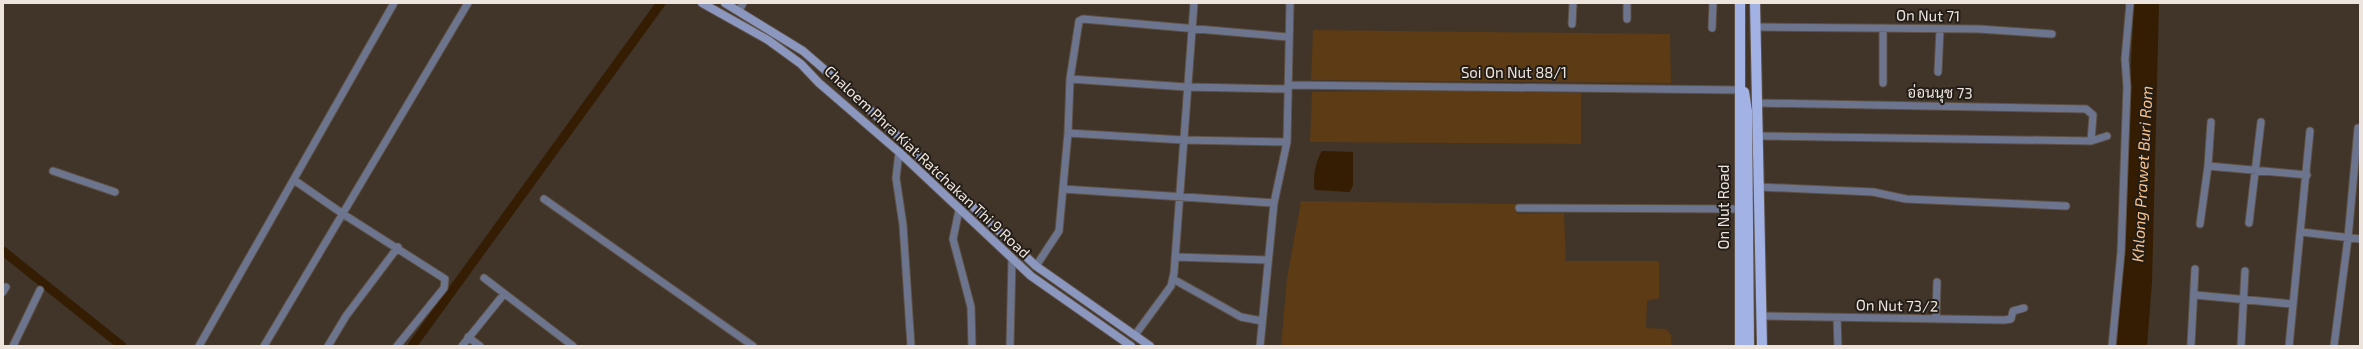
<svg xmlns="http://www.w3.org/2000/svg" width="2363" height="349" viewBox="0 0 2363 349" font-family="'Exo 2',Sarabun,sans-serif">
	<style>
		.green { fill: #5c3b15 }
		.water { fill: #341d02 }
		.lines { fill: none; stroke-linecap: round; stroke-linejoin: round }
		.canal { stroke: #341d02; stroke-width: 9 }
		.minor-casing { stroke: #5d5045; stroke-width: 9 }
		.secondary-casing { stroke: #5d5045; stroke-width: 10 }
		.primary-casing { stroke: #5d5045; stroke-width: 12 }
		.minor { stroke: #6d758e; stroke-width: 7 }
		.secondary { stroke: #8b97bf; stroke-width: 8 }
		.primary { stroke: #a2b2e5; stroke-width: 10 }
		.labels { text-anchor: middle; stroke-width: 4; stroke-linejoin: round; paint-order: stroke }
		.street-label { font-size: 15px; fill: #ede5dd; stroke: #231d18 }
		.water-label { font-size: 16px; font-style: italic; fill: #f9c28a; stroke: #231d18 }
	</style>
	<rect width="100%" height="100%" fill="#413428"/>
	<path class="green" d="M1313,30L1670,34L1671,83L1311,80Z
		M1462,90L1581,93V144L1310,142L1312,92Z
		M1301,201L1516,204L1517,214L1564,213L1566,261H1659V298L1647,301L1646,328L1666,329L1671,335V346H1281L1287,278Z"/>
	<path class="water" d="M2134,3H2159L2152,282L2147,346H2117Z
		M1322,151L1353,152V185L1350,192L1315,190C1312,179 1316,160 1322,151Z"/>
	<g class="lines">
		<path class="canal" d="M3,251L122,346
			M412,346L661,3"/>
		<g class="minor-casing">
			<path id="minor" d="M739,11L743,3
				M1627,19V3
				M1572,24L1573,3
				M1755,27L1979,29L2052,34
				M1712,28L1713,3
				M1883,28V83
				M1938,72L1940,29
				M1070,79L1186,87L1288,89
				M1288,85L1739,90
				M1758,103L2086,109L2093,115L2091,141
				M1068,133L1183,140L1287,142
				M1758,136L2091,141L2107,136
				M899,152L896,178L903,225L911,346
				M2208,166L2307,175
				M53,171L115,192
				M294,180L343,214L445,279L444,288L397,346
				M1759,187L1873,192L1906,199L2066,206
				M1063,189L1274,203
				M544,199L753,346
				M1519,208L1739,209
				M959,210L953,239L971,307L972,346
				M2249,223L2261,122
				M2200,224L2208,166L2211,122
				M2301,232L2360,239
				M1175,257L1268,260
				M1036,266L1059,231L1068,133L1070,79L1079,21L1083,19L1288,37
				M484,278L573,346
				M1173,279L1241,317L1262,321
				M3,292L6,287
				M2195,295L2292,304
				M1761,316L2004,320L2011,319L2013,311L2024,308
				M1837,318L1838,346
				M1936,319L1937,282
				M1135,335L1171,286L1174,273L1194,3
				M468,337L480,346
				M2191,344L2195,269
				M13,346L40,290
				M199,346L394,3
				M264,346L468,3
				M328,346L346,316L398,247
				M462,346L504,294
				M1010,346L1012,259
				M1260,346L1274,203L1287,142L1290,3
				M2112,346L2121,252L2127,87L2125,59L2130,3
				M2241,346L2245,271
				M2289,346L2310,131
				M2334,346L2348,238L2358,128"/>
		</g>
		<g class="secondary-casing">
			<path id="secondary" d="M702,3L768,40L801,64L819,83L899,152L1031,276L1131,346
				M725,3L803,51L854,95L1036,266L1150,346"/>
		</g>
		<g class="primary-casing">
			<path id="primary" d="M1755,3L1762,346
				M1744,92L1747,111L1749,346
				M1740,346V3"/>
		</g>
		<use href="#minor" class="minor"/>
		<use href="#secondary" class="secondary"/>
		<use href="#primary" class="primary"/>
	</g>
	<g class="labels">
		<g class="street-label">
			<text transform="translate(1928 16) rotate(1)" y="5">On Nut 71</text>
			<text x="1514" y="78">Soi On Nut 88/1</text>
			<text transform="translate(1940 93) rotate(1)" y="5">อ่อนนุช 73</text>
			<text transform="translate(927 162) rotate(43)" y="5">Chaloem Phra Kiat Ratchakan Thi 9 Road</text>
			<text transform="translate(1724 207) rotate(-90)" y="5">On Nut Road</text>
			<text transform="translate(1897 306) rotate(1)" y="5">On Nut 73/2</text>
		</g>
		<g class="water-label">
			<text transform="translate(2142 174) rotate(-87)" y="6">Khlong Prawet Buri Rom</text>
		</g>
	</g>
	<rect width="2363" height="349" fill="none" stroke="#ede5dd" stroke-width="8"/>
</svg>
